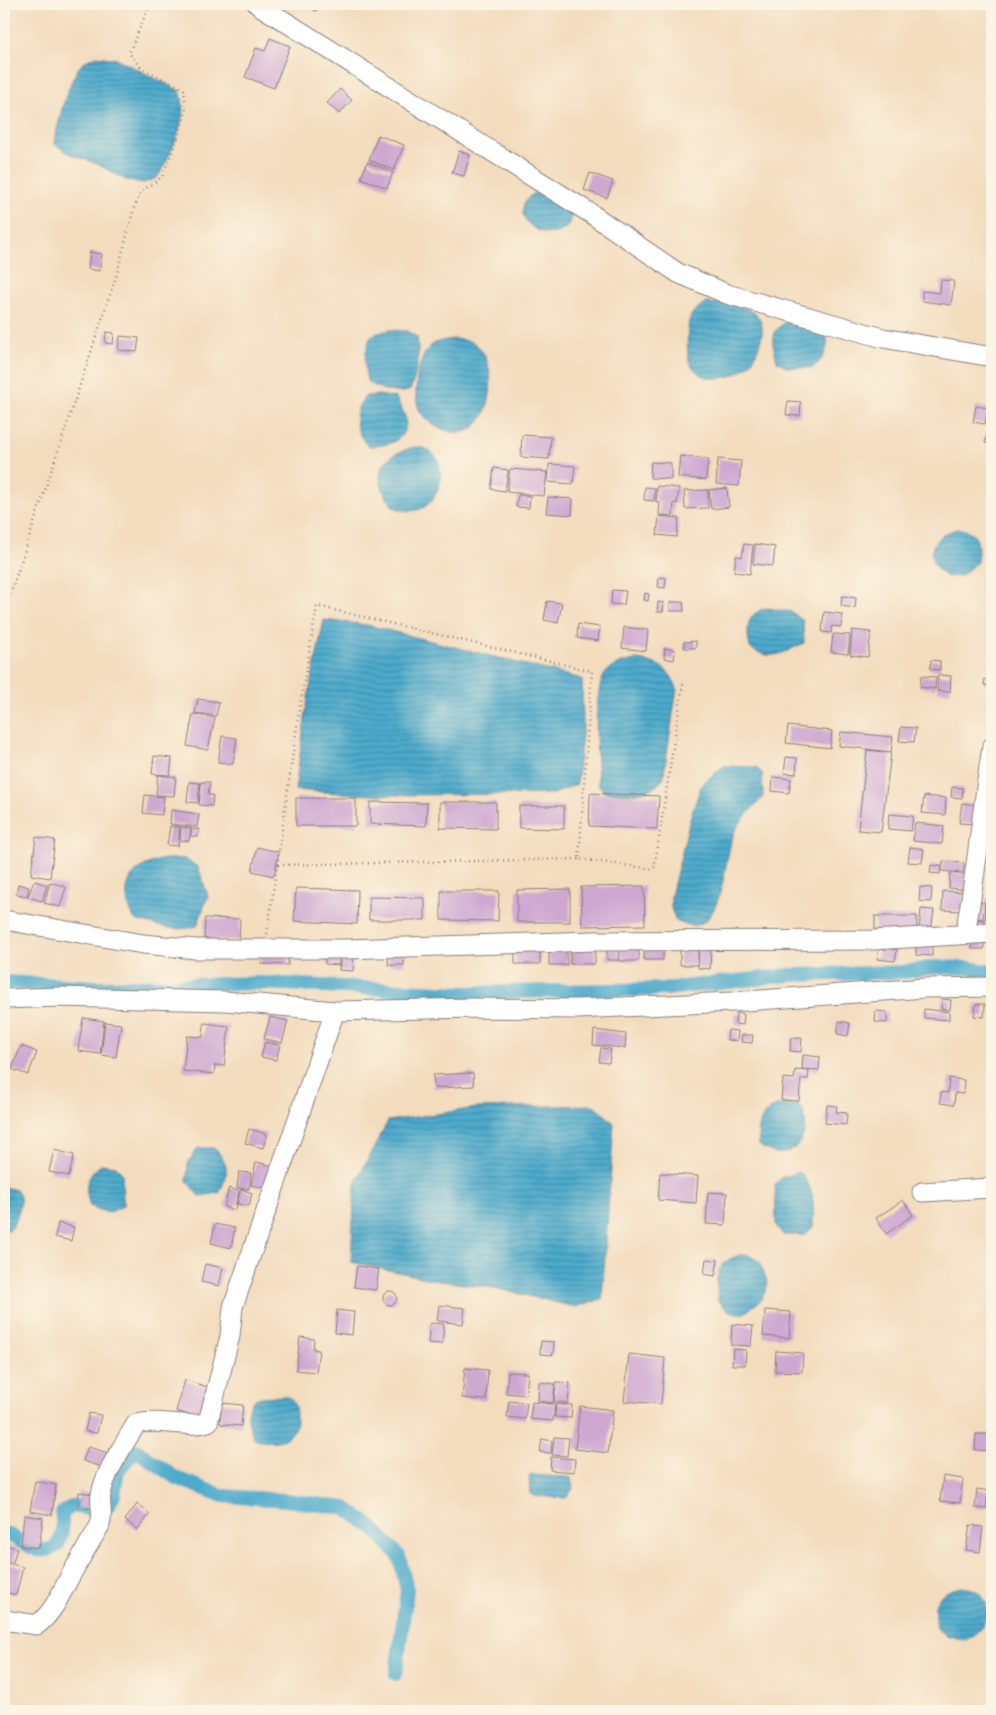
<svg xmlns="http://www.w3.org/2000/svg" width="996" height="1715" viewBox="0 0 996 1715" font-family="'IM FELL English',serif">
	<style>
		.water { fill: url(#water-rules); stroke: #386684 }
		.lines { fill: none; stroke-linecap: round; stroke-linejoin: round }
		.canal { stroke: #4daacc; stroke-width: 14 }
		.building { fill: #cfa8d2 }
		.minor-casing { stroke: #8a7f7c; stroke-width: 21 }
		.path { stroke: #8a7f7c; stroke-width: 2.5; stroke-dasharray: 1 4; stroke-linecap: butt }
		.minor { stroke: #fff; stroke-width: 19 }
	</style>
	<defs>
		<pattern id="water-rules" width="6" height="5" patternUnits="userSpaceOnUse" patternTransform="scale(1.25)"><rect width="6" height="5" fill="#4daacc"/><path d="M0 2.5h6" fill="none" stroke="#408aa7"/></pattern>
	</defs>
	<rect width="100%" height="100%" fill="#fcf5e5"/>
	<filter id="ink" filterUnits="userSpaceOnUse"><feTurbulence type="fractalNoise" baseFrequency=".02" numOctaves="2"/><feDisplacementMap in="SourceGraphic" scale="10" xChannelSelector="R" yChannelSelector="G"/><feConvolveMatrix kernelMatrix="1 2 1 2 8 2 1 2 1" color-interpolation-filters="sRGB"/></filter>
	<filter id="wash" filterUnits="userSpaceOnUse"><feTurbulence type="fractalNoise" baseFrequency=".0096" numOctaves="4" result="noise"/><feDisplacementMap in="SourceGraphic" scale="20" xChannelSelector="R" yChannelSelector="G"/><feGaussianBlur stdDeviation="1.12" result="paint"/><feColorMatrix in="noise" values="0 0 0 0 0 0 0 0 0 0 0 0 0 0 0 0 0 1.4 0 .05"/><feComposite in="paint" operator="in"/></filter>
	<g filter="url(#wash)">
		<rect width="100%" height="100%" fill="#f3dcbe"/>
		<path class="water" d="M97,56L117,59L180,91C190,117 170,156 157,178L144,183L126,180L97,164L70,154L55,144C56,126 70,74 83,63C86,60 92,58 97,56Z
			M534,193C546,194 567,204 573,214C563,257 497,219 534,193Z
			M707,303C748,304 777,311 754,358C743,379 702,388 690,363C686,357 687,324 690,318C693,310 700,307 707,303Z
			M787,320C802,323 831,325 827,346C824,357 821,361 812,368L787,367L777,361L773,344L775,331Z
			M389,330L407,331L417,337C420,354 417,375 410,390C396,396 379,389 367,381C364,365 364,349 372,335Z
			M453,339C462,340 472,340 478,346C502,370 492,447 445,430C435,426 427,422 421,413C411,398 417,356 432,345C437,341 447,340 453,339Z
			M379,395L396,398C399,404 405,414 406,420C406,443 386,446 368,446C354,431 351,411 366,396Z
			M415,447C453,448 444,501 420,509C410,512 402,510 393,507C371,476 377,456 415,447Z
			M959,529C980,531 979,545 977,562L961,576L946,577C943,574 937,570 935,565C924,546 942,531 959,529Z
			M767,608L792,612L803,621L804,643C781,653 773,662 750,648C746,629 746,613 767,608Z
			M324,620L367,625L582,679L583,725L577,784L554,794L371,795L295,790L308,697Z
			M635,660C657,662 669,667 677,688L663,779C649,798 625,793 604,792L598,784C597,760 592,692 605,674C613,664 624,662 635,660Z
			M724,766L756,767L762,773L763,797C753,809 738,821 733,836C722,864 724,945 676,921L671,908V896L691,815L702,784Z
			M166,859H184L198,867L208,896L197,926C176,933 156,925 135,920C117,888 129,865 166,859Z
			M594,1105L614,1123L602,1299L575,1307L495,1288L440,1281L351,1262L355,1183L388,1121L477,1108Z
			M780,1105H795L802,1108C814,1138 789,1168 759,1145C756,1129 761,1109 780,1105Z
			M198,1148H214C230,1163 229,1174 219,1193L199,1196L187,1181L188,1163Z
			M101,1164L116,1166L122,1174L123,1206L108,1213L90,1206C84,1186 85,1179 101,1164Z
			M800,1172C815,1189 814,1206 813,1227L805,1235H783L776,1225L775,1184L783,1177Z
			M4,1187L17,1190C25,1203 17,1215 12,1228L4,1232Z
			M740,1255H748L760,1262L768,1284L762,1299L745,1313C731,1314 727,1310 718,1301C716,1277 714,1263 740,1255Z
			M284,1396L291,1398C295,1404 296,1409 296,1417C297,1441 276,1444 256,1440C248,1431 243,1406 256,1399C263,1395 276,1397 284,1396Z
			M531,1475L567,1477L571,1478L573,1489L566,1498L535,1496L530,1494L529,1477Z
			M961,1587C996,1588 994,1628 965,1640L946,1635L937,1629C931,1603 935,1593 961,1587Z"/>
		<g class="lines">
			<path class="canal" d="M4,982L99,987L264,983L461,993L665,989L790,975L903,972L935,967L969,968L992,972
				M108,1506L114,1495L118,1470L136,1450L176,1478L223,1496L286,1500L345,1508L373,1528L399,1556L407,1590L396,1674
				M4,1533C26,1540 35,1560 58,1545L62,1531V1513L72,1506L100,1511"/>
		</g>
		<g id="blocks">
			<path class="building" d="M176,4H191L188,10Z
				M303,4H320L316,11Z
				M270,38L290,46L274,88L245,77L256,48L265,51Z
				M340,89L352,100L339,114L327,103Z
				M378,135L404,145L394,170L369,160Z
				M459,151L470,155L464,176L452,173Z
				M367,162L393,172L387,188L361,178Z
				M590,173L613,181L607,198L584,190Z
				M90,252L102,254L100,271L88,269Z
				M941,280L954,281L951,305L922,301V291L940,293Z
				M106,332L114,333L113,344L105,343Z
				M120,336L139,338L137,352L118,350Z
				M788,401L801,402L800,416L786,415Z
				M976,406L988,408L985,424L973,422Z
				M991,407H992V433L987,432Z
				M987,433L992,434V444L985,443Z
				M522,435L551,437L549,459L521,457Z
				M680,456L708,459L706,480L678,477Z
				M718,459L741,461L739,486L716,484Z
				M651,462L671,463V479L650,478Z
				M549,464L575,466L573,484L548,482Z
				M494,468L508,470L505,491L491,489Z
				M510,469L547,472L544,496L507,492Z
				M657,486L679,488L677,504L674,503L673,516L659,515L660,502H656Z
				M645,487L655,488L654,501L644,500Z
				M727,488L729,507L711,509L709,490Z
				M708,490V508L685,509L684,491Z
				M518,495L530,496L529,508L516,507Z
				M548,497L573,499L572,515L546,513Z
				M659,516L679,518L677,537L657,535Z
				M744,544L753,545L750,574L734,572L736,556L742,557Z
				M755,544L775,547L773,566L753,564Z
				M659,577L666,578L665,588L658,587Z
				M612,590L626,591L624,605L611,604Z
				M645,593L649,594L648,601L644,600Z
				M842,596L856,598L855,608L841,606Z
				M547,601L562,603L558,623L544,620Z
				M658,602L664,603L663,612H657Z
				M670,602H683L684,611H670Z
				M824,612L842,614L841,627L832,626L831,633L822,632Z
				M578,624L600,627L598,641L577,638Z
				M624,627L648,630L646,651L622,648Z
				M852,630L871,632L868,657L850,655Z
				M833,634L850,635L848,654L831,652Z
				M696,641V648H684V642Z
				M665,648L675,650L674,660L664,658Z
				M931,660L940,661V670L930,669Z
				M938,675L951,676L950,692L937,691Z
				M921,676L936,677L935,689L920,687Z
				M985,679L992,680L991,686L984,685Z
				M198,699L219,702L216,716L195,713Z
				M193,714L215,718L208,750L187,746Z
				M788,726L832,731L830,748L786,743Z
				M901,727L916,728L914,742L899,741Z
				M841,732L893,737L891,752L839,746Z
				M222,736L237,738L233,764L218,762Z
				M867,750L891,753L881,832L858,830Z
				M154,756L172,758L170,775L152,774Z
				M786,757L797,758L796,774L784,773Z
				M158,775L176,777L174,796L156,795Z
				M773,777L791,779L789,793L772,791Z
				M189,782L200,783L198,803L187,802Z
				M201,782H210L208,795H213L212,806L199,805Z
				M952,787L963,788L962,798L951,797Z
				M590,793L659,796L657,829L589,826Z
				M145,795L164,797L162,815L143,813Z
				M924,796L946,798L945,815L922,813Z
				M296,798H356V826H296Z
				M370,802L427,803L426,826L370,824Z
				M440,802H496V829L440,828Z
				M962,803L977,805L974,824L959,823Z
				M519,806H564V829L519,828Z
				M171,810L199,814L197,827L170,824Z
				M889,814L913,816L911,831L888,829Z
				M915,823L944,826L942,844L913,841Z
				M170,826L180,827L178,846L167,845Z
				M181,827L191,828L189,841L180,840Z
				M191,829H199L198,837L191,836Z
				M36,837L55,840L50,878L31,875Z
				M257,847L279,852L274,876L252,871Z
				M910,847L924,849L922,863L908,862Z
				M943,861L964,863L963,873L942,871Z
				M931,865L941,866L940,874L930,873Z
				M950,873L972,875L971,890L949,888Z
				M34,881L47,885L42,901L28,897Z
				M50,882L66,887L60,907L44,903Z
				M18,884L29,887L27,896L16,894Z
				M644,886L645,925L582,926L581,887Z
				M920,887L932,888L931,902L919,901Z
				M296,888L358,890L357,924L294,921Z
				M570,889V922H517V890Z
				M441,891H499L498,921L441,920Z
				M943,891L964,892L962,911L942,910Z
				M369,897L425,898V920H369Z
				M986,898L992,899V913L985,912Z
				M974,902L985,903L983,919L973,918Z
				M921,909L934,910L931,931L919,930Z
				M986,913L992,914V931L984,930Z
				M875,916H917V933L875,934Z
				M205,918L240,919L239,940L204,939Z
				M973,919L984,920L983,931L972,930Z
				M916,940H932V956L916,955Z
				M972,940H984V949H972Z
				M607,945H618L619,960H607Z
				M619,945H639V961H619Z
				M570,946H595V964H570Z
				M644,946H663V960H644Z
				M549,947H567V965H549Z
				M879,947L897,950L895,961L877,959Z
				M515,948H540V964H515Z
				M680,949H698V965H680Z
				M699,949H711L710,969L698,968Z
				M389,950H405L404,965H388Z
				M261,951H288V965L261,964Z
				M326,951L339,952V965L325,964Z
				M341,952L354,953L353,971L339,970Z
				M942,999L951,1000L950,1010L941,1009Z
				M976,1004H985L984,1017L974,1016Z
				M924,1009L949,1012V1020L924,1018Z
				M876,1011L887,1012V1023L875,1022Z
				M736,1013L744,1014L743,1025L735,1024Z
				M270,1017L288,1021L282,1043L264,1039Z
				M83,1018L104,1021L100,1054L78,1051Z
				M839,1021L850,1023L848,1036L837,1034Z
				M105,1022L121,1024L116,1057L101,1055Z
				M204,1023L229,1026L224,1066L215,1065L214,1074L183,1071L187,1036L203,1037Z
				M594,1030L626,1034L625,1048L593,1045Z
				M728,1030L738,1031L737,1041L727,1040Z
				M742,1035H753L752,1043L741,1042Z
				M791,1038H802L801,1052L790,1051Z
				M265,1042L280,1045L276,1060L261,1057Z
				M21,1046L37,1052L28,1075L12,1069Z
				M601,1048L611,1049L609,1063L599,1062Z
				M803,1055L820,1057L819,1070L802,1069Z
				M4,1061L11,1064L6,1077L4,1076Z
				M795,1070L809,1071L808,1079H801L799,1101L781,1100L783,1078L794,1079Z
				M473,1073L474,1086L434,1088L433,1075Z
				M949,1078L964,1080L963,1094L955,1093L954,1105L940,1103L941,1092L948,1093Z
				M827,1105L837,1106L836,1112L847,1113L846,1125L825,1123Z
				M249,1129L267,1134L263,1148L245,1143Z
				M54,1150L74,1155L69,1176L49,1172Z
				M256,1162L273,1166L267,1189L251,1185Z
				M239,1172L251,1173L249,1189L237,1188Z
				M660,1173L698,1176L696,1203L658,1200Z
				M229,1188L239,1191L235,1210L224,1207Z
				M241,1189L252,1193L249,1206L237,1204Z
				M708,1192L727,1193L725,1225L706,1224Z
				M903,1200L913,1215L886,1234L876,1218Z
				M58,1223L74,1227L71,1241L55,1237Z
				M215,1224L235,1228L231,1248L211,1243Z
				M4,1235L8,1236L4,1250Z
				M706,1259L718,1260L715,1276L704,1274Z
				M205,1264L223,1268L219,1286L201,1282Z
				M357,1266L379,1269L376,1290L354,1287Z
				M383 1298a7 7 0 1 1 14 0a7 7 0 1 1-14 0Z
				M439,1305L465,1308L463,1324L437,1321Z
				M337,1310L354,1312L352,1335L335,1333Z
				M765,1310L791,1312L789,1338L763,1336Z
				M430,1323L444,1324L442,1344L428,1343Z
				M732,1324L753,1326L751,1346L731,1345Z
				M300,1337L314,1339L313,1349L319,1350L316,1372L296,1370Z
				M541,1341L554,1342L553,1355L540,1354Z
				M733,1349L746,1350L745,1365H732Z
				M776,1351L803,1353L802,1372L775,1371Z
				M629,1354L665,1358L661,1404L624,1401Z
				M465,1368L488,1370L486,1400L462,1398Z
				M508,1372L528,1373L526,1395L506,1393Z
				M185,1380L211,1388L202,1419L176,1411Z
				M539,1382L555,1384L553,1403L538,1401Z
				M556,1382L570,1383L568,1403L554,1402Z
				M509,1401L527,1403L525,1419L507,1417Z
				M532,1402L555,1404L553,1421L530,1419Z
				M222,1403L243,1405L241,1426L220,1424Z
				M556,1404L572,1405L571,1418L555,1417Z
				M580,1406L613,1410L608,1453L575,1449Z
				M89,1413L101,1415L97,1433L85,1431Z
				M976,1434H992V1451L975,1450Z
				M554,1437L569,1438L567,1456L552,1455Z
				M542,1439L552,1441L551,1453L540,1452Z
				M88,1447L109,1453L105,1468L83,1461Z
				M551,1457L575,1459L574,1472L550,1470Z
				M943,1476L963,1479L960,1503L940,1501Z
				M35,1481L56,1485L52,1515L30,1511Z
				M977,1489L988,1491L986,1509L975,1508Z
				M79,1492L95,1494L94,1509L78,1507Z
				M137,1504L150,1514L137,1530L125,1520Z
				M24,1515L43,1518L39,1548L21,1546Z
				M970,1525L983,1527L980,1552L966,1550Z
				M4,1545L17,1548L13,1562L4,1559Z
				M4,1562L23,1567L16,1595L4,1592Z"/>
		</g>
	</g>
	<g filter="url(#ink)">
		<use href="#blocks" fill-opacity="0" stroke="#8a7f7c" stroke-width="1"/>
		<g class="lines">
			<g class="minor-casing">
				<path id="minor" d="M257,4L590,213L678,273L727,294L883,338L992,357
					M4,920L143,944L196,949H346L594,941L873,940L992,933
					M965,933C977,871 982,809 992,747
					M4,999L58,997L225,1001L335,1011L473,1008L577,1009L732,1002L925,988L992,987
					M922,1192L992,1188
					M4,1620L37,1625C55,1611 61,1592 72,1573C81,1557 91,1541 100,1525C104,1514 99,1505 101,1494C106,1470 124,1445 136,1424C162,1418 185,1429 208,1422L230,1336L233,1307L335,1011"/>
			</g>
			<path class="path" d="M4,613L116,277L134,208L141,192L162,177L178,137L186,111L184,89L141,68L129,53L150,4
				M278,865L579,859
				M267,934L299,712L317,606L592,671L579,859L654,869L683,684"/>
			<use href="#minor" class="minor"/>
		</g>
	</g>
	<rect width="996" height="1715" fill="none" stroke="#fcf5e5" stroke-width="20"/>
</svg>
